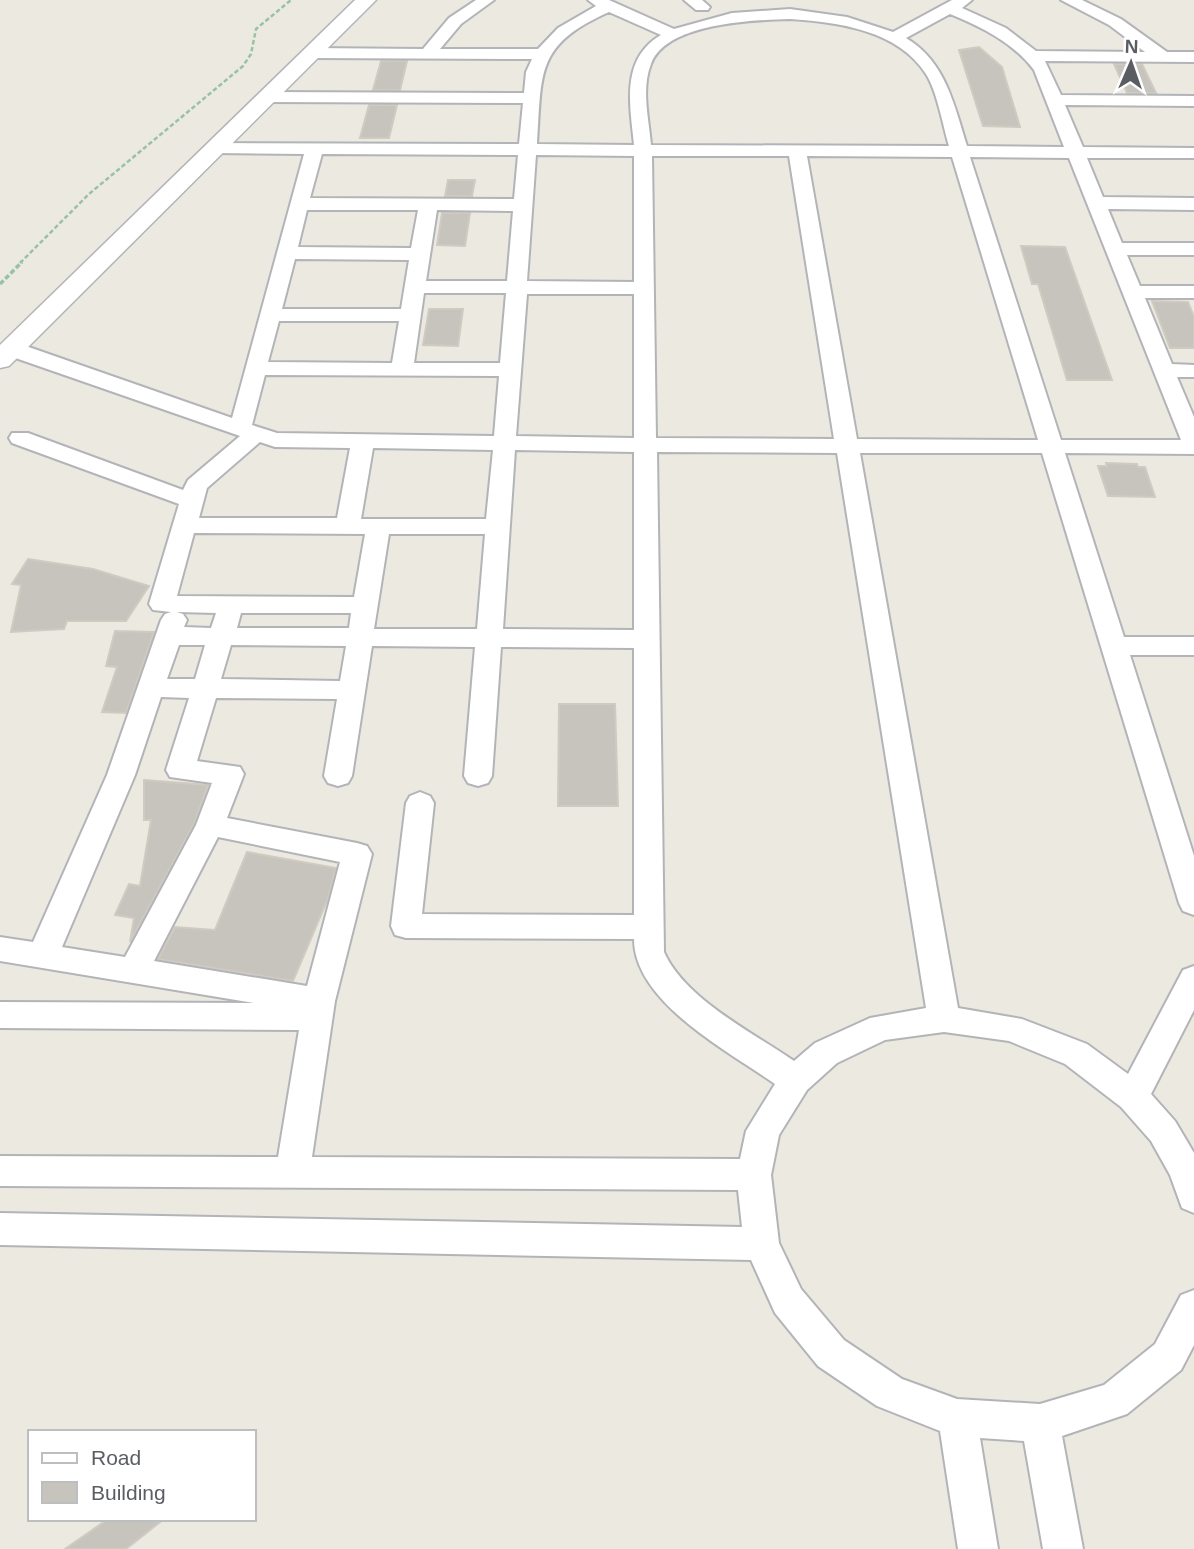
<svg xmlns="http://www.w3.org/2000/svg" width="1194" height="1549" viewBox="0 0 1194 1549" font-family="Helvetica,sans-serif">
	<style>
		.building { fill: #c7c4be; stroke: #d0cbc0; stroke-width: 2 }
		.lines { fill: none; stroke-linecap: round; stroke-linejoin: round }
		.minor-casing { stroke: #b2b4b8; stroke-width: 4 }
		.tertiary-casing { stroke: #b2b4b8; stroke-width: 3 }
		.path-far1 { stroke: #99c2a3; stroke-width: 2.5; stroke-dasharray: 4.5 2.5; stroke-linecap: butt }
		.path { stroke: #99c2a3; stroke-width: 3.5; stroke-dasharray: 5 2.5; stroke-linecap: butt }
		.minor { fill: #fff; fill-rule: evenodd }
		.tertiary { fill: #fff; fill-rule: evenodd }
	</style>
	<rect width="100%" height="100%" fill="#ece9e1"/>
	<path class="building" d="M979,47L1002,67L1020,127L983,126L959,50Z
		M381,61H407L400,90H373Z
		M1114,64H1142L1156,93H1127Z
		M369,105H397L389,138H360Z
		M448,180H475L472,196H445Z
		M442,213H470L465,246L437,245Z
		M1021,246L1065,247L1112,380H1067L1038,284H1032Z
		M1152,301L1188,302L1194,317V348H1170Z
		M429,309H463L458,346L423,345Z
		M1106,463L1137,464L1138,467H1145L1155,497L1108,496L1098,466H1107Z
		M28,559L93,569L149,586L126,621H67L64,629L11,632L21,585L12,584Z
		M115,631L154,632L126,713L102,712L117,667L106,666Z
		M559,704H615L618,806H558Z
		M144,780L208,785L194,824L130,942L134,918L115,915L129,884L140,886L151,820H144Z
		M247,852L336,868L327,901L293,981L158,959L175,927L215,930Z
		M108,1519H164L126,1549H65Z"/>
	<g class="lines">
		<g class="minor-casing">
			<path id="minor" d="M476,0H494L461,24L440,49H538L558,28L596,6L588,0H609L674,29L732,13L790,9L847,17L893,32L952,0H972L962,8L1006,28L1036,51L1145,52L1109,25L1061,0H1082L1121,19L1167,52H1194V62L1045,61L1061,95L1194,96V106L1065,105L1083,147L1194,148V158H1087L1103,197L1194,198V210L1108,209L1122,243H1194V255H1127L1140,286H1194V298H1145L1172,364L1194,365V377H1177L1194,417V454L1065,453L1124,637H1194V655H1130L1194,856V915L1183,911L1179,903L1042,453H860L958,1008L1022,1019L1087,1044L1128,1074L1183,970L1194,966V1010L1151,1094L1175,1121L1194,1153V1213L1182,1208L1170,1175L1151,1141L1121,1107L1065,1064L1009,1041L944,1032L885,1040L837,1063L807,1090L779,1135L771,1175L779,1243L801,1289L844,1340L902,1379L957,1399L1040,1404L1104,1385L1155,1344L1181,1295L1194,1290V1345L1181,1370L1127,1414L1062,1436L1083,1549H1043L1024,1441L980,1438L998,1549H958L940,1431L877,1406L818,1366L775,1313L751,1260L0,1245V1213L742,1227L738,1190L0,1186V1156L278,1157L299,1030L0,1028V1002L254,1003L0,961V937L33,942L107,775L161,620L165,614L171,612L153,610L149,604L179,504L12,443L9,438L12,433H28L183,490L188,480L240,436L4,354L1,349L4,344H20L232,418L304,154L213,153L204,148L213,143L519,144L523,103L265,102L256,97L265,92L524,93L526,72L532,59L311,58L303,53L311,48L423,49L449,18ZM609,12L661,35C620,59 630,105 634,145L537,144C542,72 535,45 609,12ZM950,14C981,27 1013,42 1034,70L1064,147L967,146C954,105 946,62 906,38ZM790,19C837,22 898,30 926,74C937,91 943,126 949,146L651,145C649,119 641,89 651,64C666,23 753,20 790,19ZM322,154L518,155L514,199L310,198ZM536,155L634,156V282L527,281ZM652,156H789L834,439L656,438ZM807,156L952,157L1038,440L857,439ZM970,157L1069,158L1181,440H1061ZM307,210H418L411,248L298,247ZM437,210L513,211L507,281H426ZM295,259L409,260L401,309H282ZM424,293H506L500,363H414ZM527,294H634V438L516,436ZM279,321H399L392,363L268,362ZM265,375L499,376L494,436L277,433L252,425ZM260,442L275,447L350,448L337,518H199L207,488ZM373,448L493,450L486,519H361ZM515,450L634,452V630L503,629ZM657,452L837,453L926,1008L870,1018L815,1043L794,1061C752,1032 685,999 664,952ZM194,533L365,534L354,597L177,596ZM389,534H485L477,629H374ZM177,612L216,613L211,628L184,627L187,620L183,614ZM241,613H351L349,628H237ZM179,645H205L195,679H167ZM231,645L346,646L340,681L221,679ZM372,646L475,647L464,776L468,783L478,786L488,783L492,776L501,647L634,648V915L422,914L434,803L430,796L420,792L410,796L406,803L391,926L395,935L406,938L634,939C634,1002 728,1051 775,1084L746,1131L740,1159L312,1157L335,1001L372,854L367,846L357,843L227,818L244,774L240,767L197,761L216,698L337,699L324,776L328,783L338,786L348,783L352,776ZM161,697L189,698L166,770L170,777L212,783L196,825L125,957L62,947L135,775ZM218,837L340,862L307,986L154,961Z
				M684,0H702L710,7L708,10H696Z"/>
		</g>
		<g class="tertiary-casing">
			<path id="tertiary" d="M355,0H376L9,366L0,368V345Z"/>
		</g>
		<path class="path-far1" d="M20,263L89,194L243,66L251,54L256,29L291,0"/>
		<path class="path" d="M0,284L22,262"/>
		<use href="#minor" class="minor"/>
		<use href="#tertiary" class="tertiary"/>
	</g>
	<rect x="28" y="1430" width="228" height="91" fill="#ffffff" stroke="#bdbec0" stroke-width="2"/>
	<rect x="42" y="1453" width="35" height="10" fill="#ffffff" stroke="#bdbec0" stroke-width="2"/>
	<text x="91" y="1465" font-size="21" fill="#5a5d61">Road</text>
	<rect x="42" y="1482" width="35" height="21" fill="#c7c4be" stroke="#bdbec0" stroke-width="2"/>
	<text x="91" y="1500" font-size="21" fill="#5a5d61">Building</text>
	<g transform="translate(1131 63) rotate(2)" stroke="#ffffff" stroke-width="5" paint-order="stroke">
	<path d="M0-5L12 26L0 18L-12 26Z" fill="#5a5d61"/>
	<text y="-10" font-size="19" font-weight="bold" text-anchor="middle" fill="#5a5d61">N</text>
	</g>
</svg>
